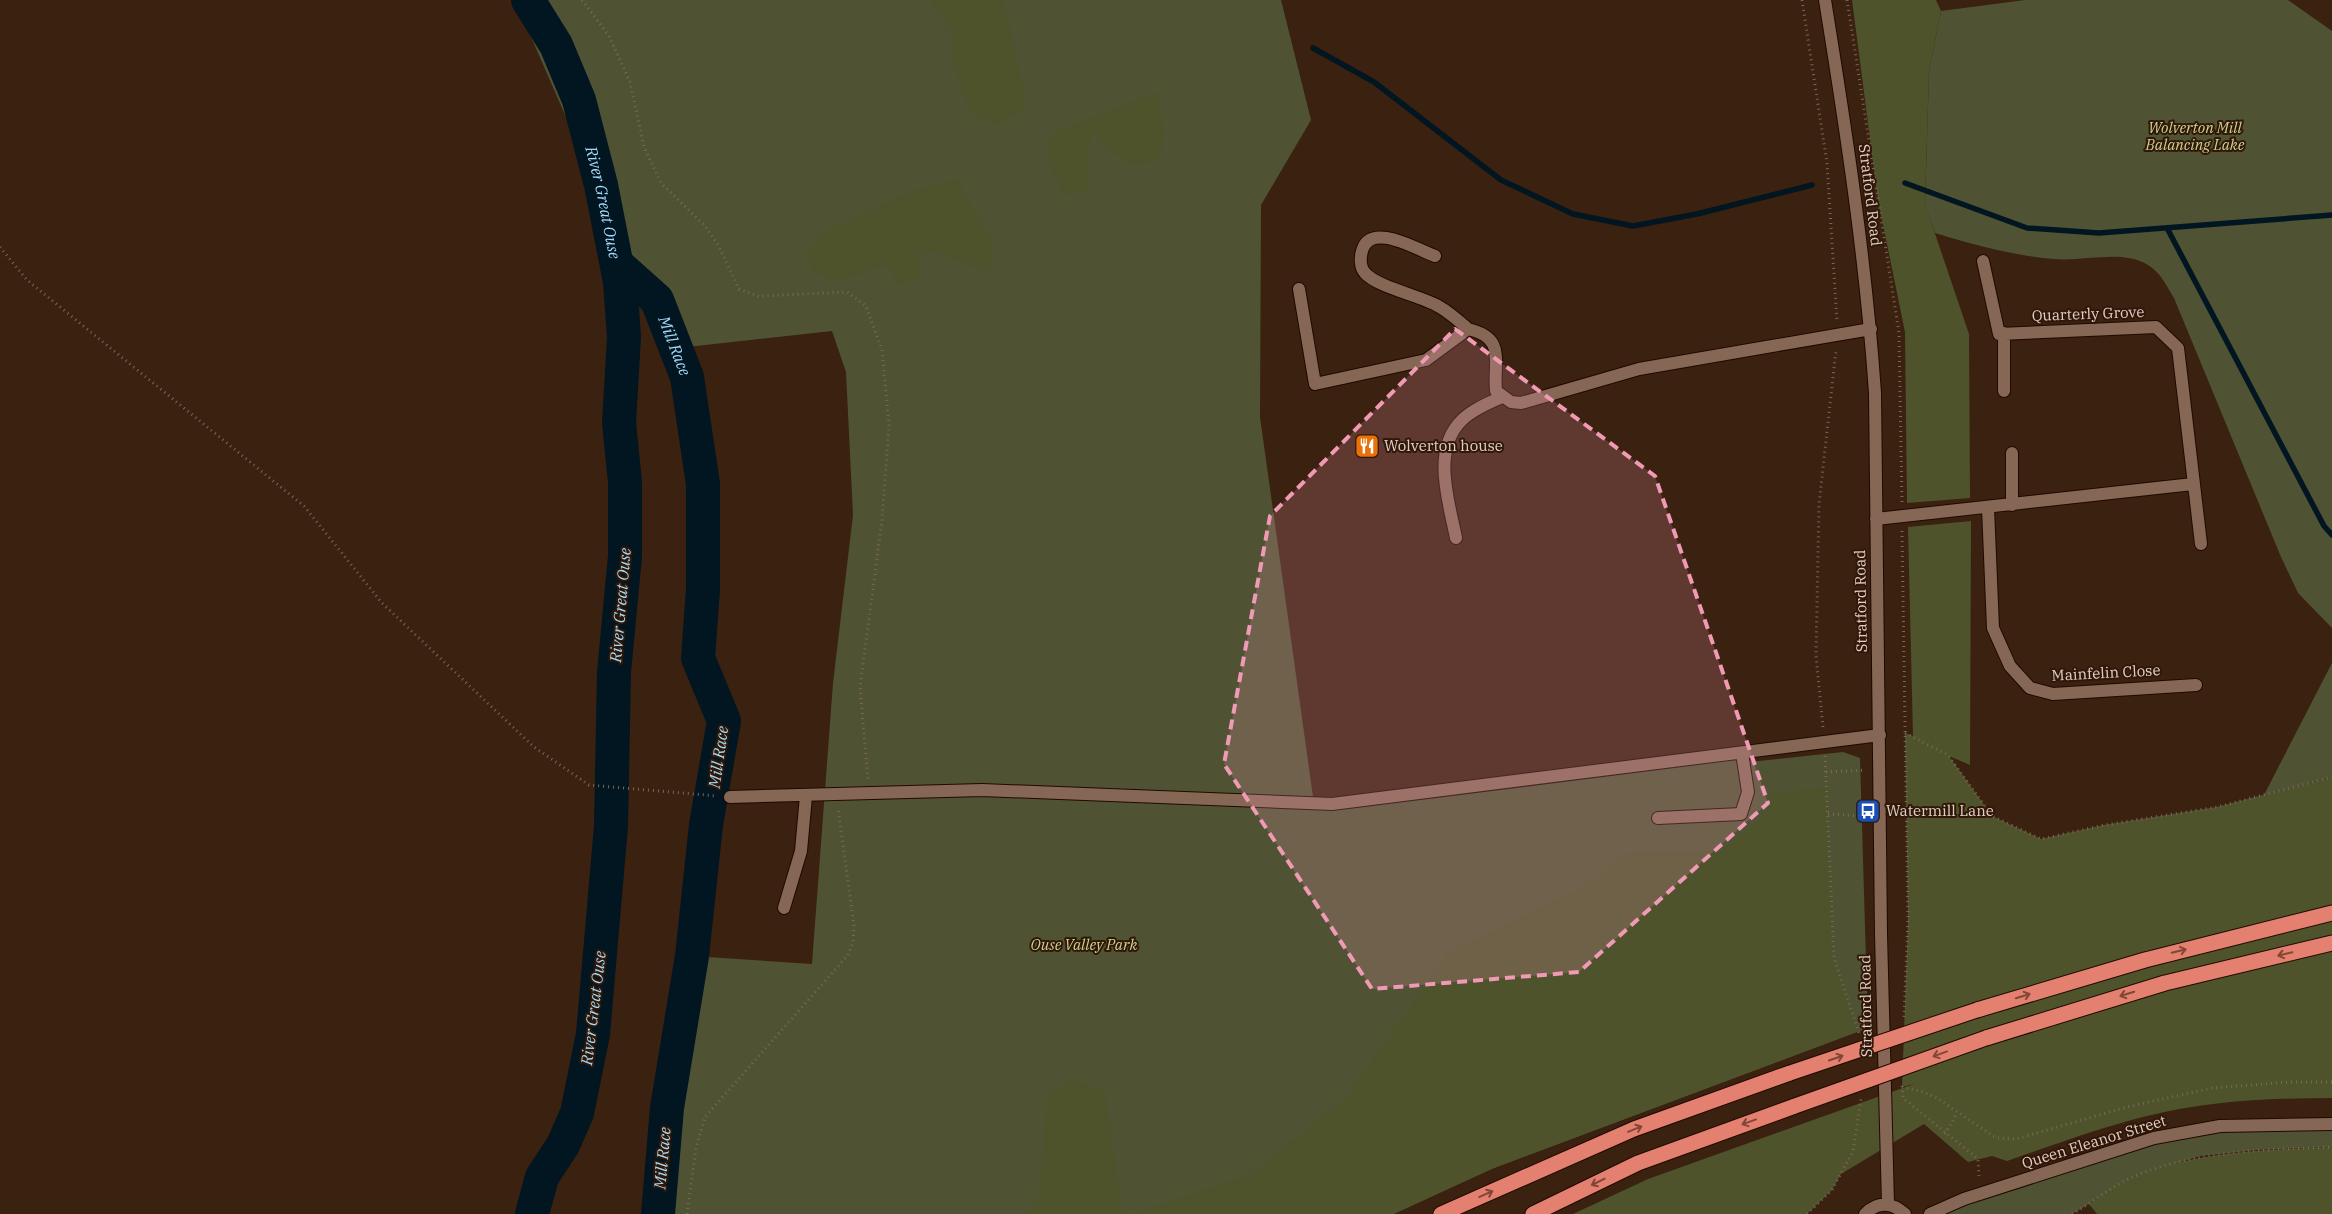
<svg xmlns="http://www.w3.org/2000/svg" width="2332" height="1214" viewBox="0 0 2332 1214" font-family="'IBM Plex Serif',serif">
	<style>
		.green { fill: #4f5333 }
		.forest { fill: #4e532c }
		.lines { fill: none; stroke-linecap: round; stroke-linejoin: round }
		.stream { stroke: #021621; stroke-width: 5.5 }
		.river { stroke: #021621; stroke-width: 34 }
		.minor-casing { stroke: #200900; stroke-width: 14 }
		.highway-casing { stroke: #200900; stroke-width: 17 }
		.path { stroke: #7d6658; stroke-width: 3; stroke-dasharray: 1 4; stroke-linecap: butt }
		.minor { stroke: #866755; stroke-width: 12 }
		.highway { stroke: #e38070; stroke-width: 15 }
		.highway-bridge-casing { stroke: #200900; stroke-width: 17; stroke-linecap: butt }
		.highway-bridge { stroke: #e38070; stroke-width: 15 }
		.oneway { stroke: #814636 }
		.marked { fill: #f09ab6; fill-opacity: 0.2; stroke: #f09ab6; stroke-width: 4; stroke-dasharray: 10 6; stroke-linejoin: round }
		.labels { text-anchor: middle; stroke-width: 4; stroke-linejoin: round; paint-order: stroke }
		.park-label { font-size: 15px; font-style: italic; fill: #cbd491; stroke: #301707 }
		.street-label { font-size: 15px; fill: #e0cfc5; stroke: #301707 }
		.poi-label { font-size: 15px; fill: #e0cfc5; stroke: #301707; text-anchor: start }
		.water-label { font-size: 16px; font-style: italic; fill: #a5dcfa; stroke: #301707 }
	</style>
	<rect width="100%" height="100%" fill="#3b2110"/>
	<path class="green" d="M515,0H1281L1311,120L1261,205L1260,417L1314,804L1695,759L1759,761L1843,752L1860,758L1868,1028L1494,1168L1389,1214H658L667,1108L692,956L812,964L833,683L853,515L846,372L832,331L660,350L647,303Z
		M2025,0H2288L2332,31V628L2298,593L2281,557L2174,298C2166,285 2161,273 2148,265C2122,249 2083,262 2054,259C2011,255 1977,246 1935,233L1925,205L1929,71L1941,11Z
		M2332,663V777L2264,795Z
		M2332,1124V1147L2257,1150L2200,1156L2134,1177L2072,1214H1936L2085,1159L2220,1126Z"/>
	<path class="forest" d="M932,0H1002L1006,8L1026,105L998,126L971,115L953,64L954,35L932,5Z
		M1852,0H1936L1941,11L1929,71L1925,204L1969,334L1970,498L1907,503L1905,332L1878,200Z
		M1158,92L1164,129L1161,159L1134,165L1108,150L1094,133L1087,152L1088,189L1065,196L1051,172L1048,145L1057,131Z
		M960,179L963,192L991,237L990,273L939,253L921,251L920,275L899,286L887,265L835,282L813,271L806,252L823,233L908,192Z
		M1971,521L1970,765L1949,756L1992,816L2041,839L2104,825L2217,807L2332,777V1098C2270,1098 2208,1101 2147,1116C2099,1128 2053,1145 2007,1161L1992,1156L1968,1162L1924,1124L1841,1174L1832,1190L1807,1214H1573L1648,1179L1914,1084L1902,1087L1908,920L1905,733L1913,736L1908,527Z
		M1827,787L1834,958L1859,1031L1494,1168L1394,1214H1131L1248,1175L1346,1098L1448,953L1585,887L1628,852H1720L1760,820L1770,794Z
		M1072,1078L1105,1093L1123,1214H1029L1040,1192L1047,1094Z
		M2332,1147V1214H2097L2089,1204C2104,1195 2120,1182 2136,1176C2199,1151 2265,1150 2332,1147Z"/>
	<g class="lines">
		<path class="stream" d="M1313,48L1374,82L1501,180L1573,214L1633,226L1697,214L1812,185
			M1905,183L2027,228L2099,233L2332,215
			M2167,228L2324,526L2332,535"/>
		<g class="river">
			<path id="s1" d="M528,0L556,45L579,100L601,185L620,282L624,337L619,423L625,482V556L614,672L611,826L593,1034L577,1113L563,1145L542,1177L532,1214"/>
			<path id="s2" d="M619,266L657,300L687,377L703,484V589L698,658L724,721L706,825L692,956L667,1108L658,1214"/>
		</g>
		<g class="minor-casing">
			<path id="minor" d="M1825,0C1846,130 1866,261 1875,393L1881,934L1888,1204
				M1435,256C1416,249 1370,221 1362,251C1360,258 1360,268 1365,273C1377,287 1421,296 1438,306C1449,312 1459,321 1468,329
				M1983,261L1999,334L2156,327L2178,348L2201,544
				M1299,289L1315,384L1426,360L1468,329C1507,338 1493,361 1496,391L1511,402L1521,403L1639,369L1871,329
				M2004,391V333
				M2012,453V505
				M1988,508L1993,628L2010,666L2030,688L2053,694L2196,685
				M1876,519L2193,484
				M1456,538C1449,502 1431,450 1462,420C1473,409 1489,403 1502,397
				M730,797L982,790L1332,804L1880,735
				M1658,818L1741,814L1748,792L1742,753
				M784,908L801,851L806,796
				M1865,1214C1878,1201 1892,1202 1905,1214
				M1930,1214L1964,1199L2154,1138L2220,1126L2332,1124"/>
		</g>
		<g class="highway-casing">
			<path id="highway" d="M1977,1010L2145,960L2332,913
				M1986,1038L2165,983L2332,943
				M1441,1214L1634,1129L1790,1073
				M1533,1214L1638,1163L1795,1106"/>
		</g>
		<path class="path" d="M582,0L609,36L630,82L644,147L661,183L705,226L718,245L739,289L758,296L847,292L866,306L882,350L889,425L882,521L860,687L868,780
			M1802,0L1827,163L1837,321
			M1847,0L1899,333L1902,503
			M0,247L27,280L304,506L382,603L534,747L589,785L717,796
			M1902,531L1908,920L1904,1018
			M1823,727L1816,656L1819,504L1836,350
			M1905,733L1948,755L1992,816L2041,839L2104,825L2217,807L2332,777
			M1825,756L1834,958L1859,1033
			M1826,772L1865,770
			M1828,814L1862,816
			M1902,1086L1903,1098L1978,1159L1979,1176
			M1902,1087L1924,1092L1937,1098L1996,1138L2016,1139L2127,1107L2212,1088L2291,1082H2332
			M1945,1134L1957,1113
			M687,1214L696,1148L705,1117L848,955L853,943L854,926L838,808
			M1807,1214L1832,1190L1853,1151L1861,1099
			M2072,1214C2093,1202 2113,1185 2135,1176C2198,1150 2265,1150 2332,1147"/>
		<use href="#minor" class="minor"/>
		<use href="#highway" class="highway"/>
		<g class="highway-bridge-casing">
			<path id="highway-bridge" d="M1790,1073L1977,1010
				M1795,1106L1986,1038"/>
		</g>
		<use href="#highway-bridge" class="highway-bridge"/>
	</g>
	<defs><path id="oneway-shaft" d="M-6 0H5M1.5-3L5.5 0L1.5 3" fill="none" stroke-width="1.6" stroke-linecap="round" stroke-linejoin="round" transform="scale(1.25)"/></defs>
	<g class="oneway">
		<use href="#oneway-shaft" transform="translate(2179 951) rotate(-14)"/>
		<use href="#oneway-shaft" transform="translate(2285 954) rotate(167)"/>
		<use href="#oneway-shaft" transform="translate(2127 994) rotate(163)"/>
		<use href="#oneway-shaft" transform="translate(2023 996) rotate(-17)"/>
		<use href="#oneway-shaft" transform="translate(1940 1054) rotate(160)"/>
		<use href="#oneway-shaft" transform="translate(1836 1058) rotate(-19)"/>
		<use href="#oneway-shaft" transform="translate(1749 1122) rotate(160)"/>
		<use href="#oneway-shaft" transform="translate(1635 1129) rotate(-22)"/>
		<use href="#oneway-shaft" transform="translate(1598 1182) rotate(154)"/>
		<use href="#oneway-shaft" transform="translate(1486 1194) rotate(-24)"/>
	</g>
	<path class="marked" d="M1455,329L1655,476L1768,803L1579,972L1372,989L1224,764L1270,516Z"/>
	<defs>
		<g id="restaurant-square" transform="scale(1.25)"><rect x="-9" y="-9" width="18" height="18" rx="4" fill="#e8710a" stroke="#301707"/><path d="M-5-6h1v4h1v-4h1v4h1v-4h1v5L-1.5 .5V6h-2V.5L-5-1ZM5-6V6H3V1.5H1.5Q1.5-4 5-6Z" fill="#fff"/></g>
		<g id="bus-square" transform="scale(1.25)"><rect x="-9" y="-9" width="18" height="18" rx="4" fill="#1a4fb4" stroke="#301707"/><path d="M-5-6H5V4H4V6H2V4H-2V6H-4V4H-5ZM-3.5-4V0h7V-4ZM-3.5 1.2v1.5H-2V1.2ZM2 1.2v1.5H3.5V1.2Z" fill="#fff"/></g>
	</defs>
	<g fill-rule="evenodd">
		<use href="#restaurant-square" x="1367" y="446"/>
		<use href="#bus-square" x="1868" y="811"/>
	</g>
	<g class="labels">
		<g class="park-label">
			<text x="2195" y="133">Wolverton Mill<tspan x="2195" dy="17">Balancing Lake</tspan></text>
			<text x="1084" y="950">Ouse Valley Park</text>
		</g>
		<g class="street-label">
			<text transform="translate(1870 195) rotate(83)" y="5">Stratford Road</text>
			<text transform="translate(2088 314) rotate(-2)" y="5">Quarterly Grove</text>
			<text transform="translate(1861 601) rotate(-91)" y="5">Stratford Road</text>
			<text transform="translate(2106 673) rotate(-3)" y="5">Mainfelin Close</text>
			<text transform="translate(1866 1006) rotate(-91)" y="5">Stratford Road</text>
			<text transform="translate(2094 1142) rotate(-17)" y="5">Queen Eleanor Street</text>
		</g>
		<g class="poi-label">
			<text x="1384" y="451">Wolverton house</text>
			<text x="1886" y="816">Watermill Lane</text>
		</g>
		<g class="water-label">
			<text dy="6" stroke="none"><textPath href="#s1" startOffset="218">River Great Ouse</textPath></text>
			<text dy="6" stroke="none"><textPath href="#s2" startOffset="100">Mill Race</textPath></text>
			<text transform="translate(620 605) rotate(-85)" y="6">River Great Ouse</text>
			<text transform="translate(718 757) rotate(-82)" y="6">Mill Race</text>
			<text transform="translate(593 1008) rotate(-83)" y="6">River Great Ouse</text>
			<text transform="translate(662 1158) rotate(-85)" y="6">Mill Race</text>
		</g>
	</g>
</svg>
